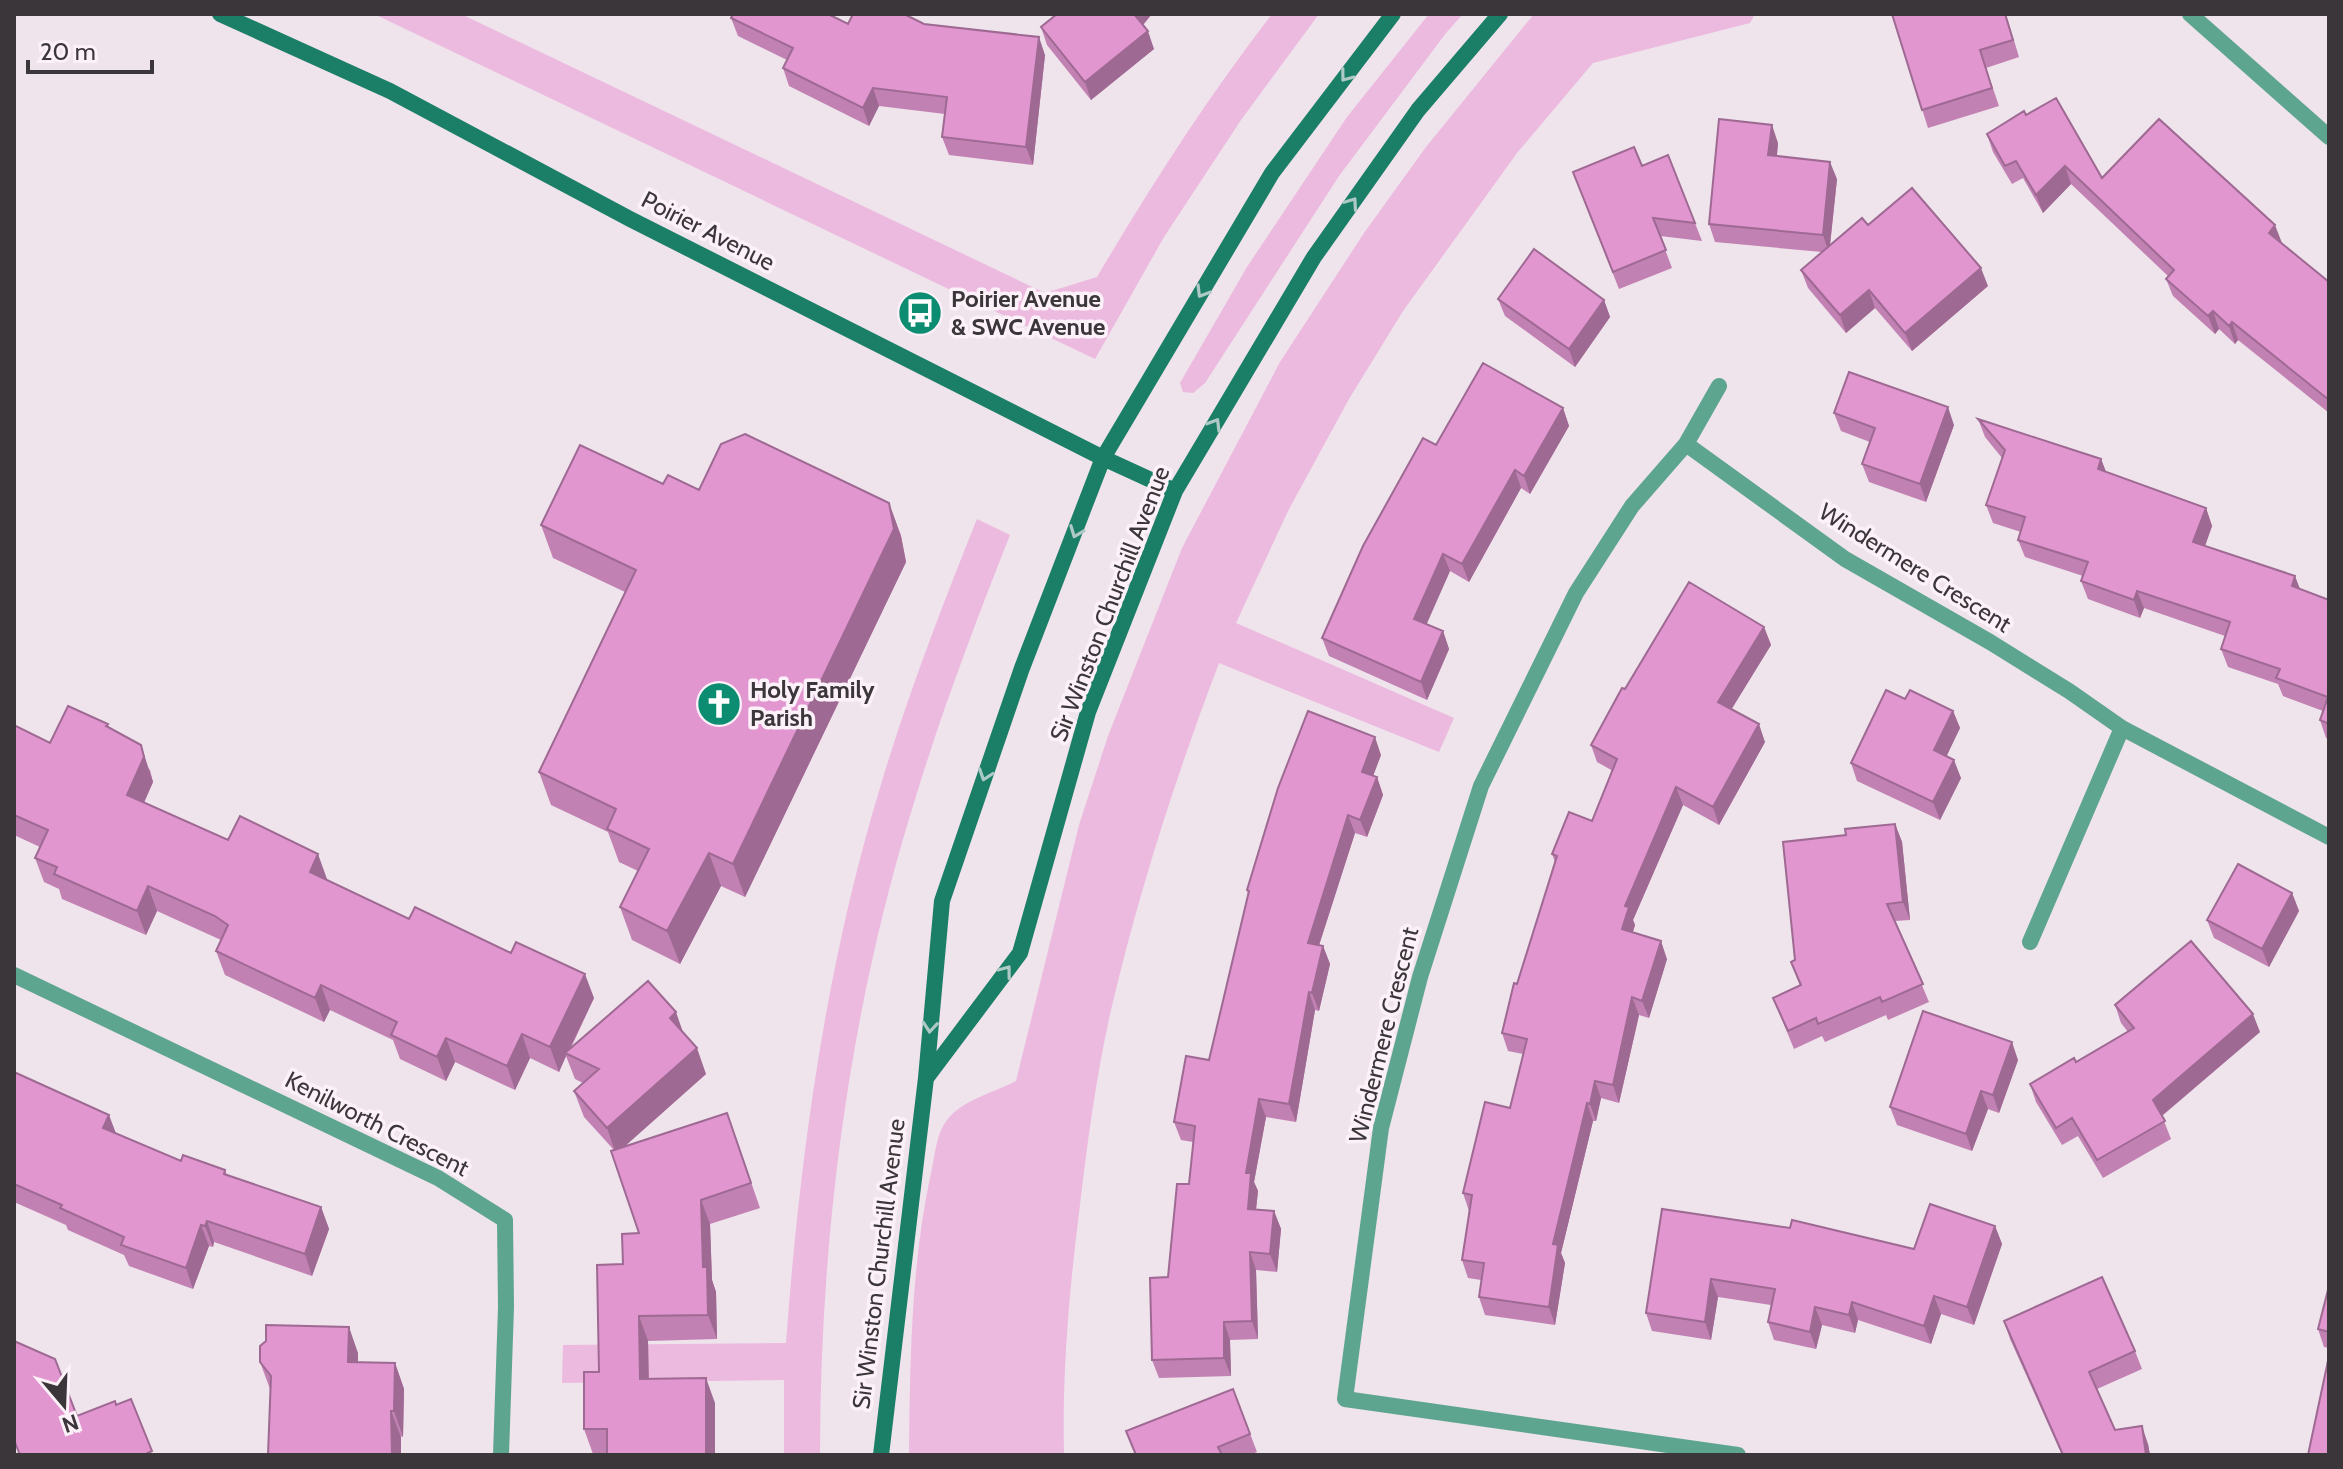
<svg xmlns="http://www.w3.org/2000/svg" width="2343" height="1469" viewBox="0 0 2343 1469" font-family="Cabin,sans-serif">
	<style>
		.green { fill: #ecb9df }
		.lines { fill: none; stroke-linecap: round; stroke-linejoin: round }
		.street { stroke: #5ea590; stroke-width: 16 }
		.secondary { stroke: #1b7f68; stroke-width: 16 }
		.wall { fill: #c281b3 }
		.shaded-wall { fill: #9e6992 }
		.building { fill: #e196d0; stroke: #9e6992; stroke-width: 2 }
		.oneway { stroke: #aec9c6 }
		.labels { text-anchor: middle; stroke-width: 7; stroke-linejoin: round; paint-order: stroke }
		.street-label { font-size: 24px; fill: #3a3639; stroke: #fdf1f9 }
		.poi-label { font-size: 24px; font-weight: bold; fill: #3a3639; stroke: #fdf1f9; text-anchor: start }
	</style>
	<rect width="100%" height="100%" fill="#efe3ec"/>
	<path class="green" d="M374,14H461L1045,293L1097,277C1150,187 1208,97 1272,14H1319L1241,120L1164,237L1095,359Z
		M1429,14H1463L1446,33L1339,176L1205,383L1193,393L1183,392L1180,383L1247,267L1347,117Z
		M1534,14H1755L1750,23L1593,63L1517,153L1403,311L1349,399L1289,509L1236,623L1454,718L1439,752L1219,663C1176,776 1139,891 1111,1010C1096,1076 1087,1145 1079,1213C1069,1293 1062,1374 1064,1455H909C910,1361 911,1265 931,1173C935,1156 936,1134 947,1120C962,1100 995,1092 1016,1081L1079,825L1108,736L1182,548L1280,362L1364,233L1426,147Z
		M977,519L1010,535C974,626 940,716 912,809C848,1017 820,1238 820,1455H784V1380L562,1383L563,1345L786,1343C800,1153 826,964 882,781C909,692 942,606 977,519Z"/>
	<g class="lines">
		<path class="street" d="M2190,14L2329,137
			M1719,386L1686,444L1632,506L1576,593L1481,786L1420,977L1381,1128L1345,1399L1738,1455
			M1686,444L1845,559L1990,642L2069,691L2122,728L2329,837
			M2030,942L2122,728
			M14,975L438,1178L505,1220L506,1307L501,1455"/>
		<path class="secondary" d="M220,14L390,91L630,219L1103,458L1175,491
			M927,1077L1020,953L1088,712L1175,491L1314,257L1418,110L1500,14
			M881,1455L926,1078L942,901L1022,668L1103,458L1272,173L1393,14"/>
	</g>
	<path class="wall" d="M1892,14H2006L2019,57L1986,68L1999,106L1928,128Z
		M731,18L848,24H924L1045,55L1033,165L949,155L942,137L945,114L879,106L869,126L789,86L783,68L787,60L738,36Z
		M1143,25L1154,49L1091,100L1047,45L1041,27Z
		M2026,115L2102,178L2282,243L2329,282V413L2238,340L2235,344L2219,329L2215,334L2173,296L2166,279L2168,276L2071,184L2043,213L2023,178L2012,184L1993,152L1987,134Z
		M1778,143L1777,156L1837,179L1830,246L1868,225L1988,286L1912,351L1875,308L1846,333L1808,288L1801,270L1822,252L1715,242L1709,224Z
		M1642,166L1695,223L1702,241L1660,236L1672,268L1619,289L1573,172Z
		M1498,299L1604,300L1610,317L1575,367L1505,316Z
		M1563,408L1569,426L1530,494L1521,488L1469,582L1450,571L1426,624L1443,631L1449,649L1427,700L1329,656L1322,638L1436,445Z
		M1834,413L1954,425L1926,502L1869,482L1862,464L1870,442L1841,431Z
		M1978,419L2101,459L2106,472L2206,508L2212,526L2205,546L2300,589L2329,600V739L2326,738L2320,720L2323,711L2283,696L2278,684L2228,667L2221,649L2225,636L2144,608L2140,618L2088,599L2081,581L2083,576L2025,557L2018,540L2021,532L1993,523L1986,505L2002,458L1985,437Z
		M663,484L699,490L889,503L901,536L906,562L745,897L721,886L680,964L632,940L620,907L638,871L619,862L608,832L551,805L539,772L625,592L553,558L541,525Z
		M1764,627L1771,645L1731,709L1765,742L1719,825L1683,805L1633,920L1635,925L1633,932L1667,959L1649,1018L1639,1015L1619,1103L1601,1098L1596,1121H1593L1561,1253L1565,1263L1555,1325L1485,1315L1479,1297L1481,1280L1468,1278L1462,1260L1469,1211L1463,1193L1510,1108L1523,1054L1508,1051L1502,1033L1555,862L1552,854L1592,821L1613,771L1597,762L1591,745L1625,689Z
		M1905,699L1953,711L1960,728L1946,756L1961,778L1940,820L1857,781L1851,763Z
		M108,724L109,728L150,770L153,782L144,803L228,840L327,879V880L409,919L594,998L570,1050L684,1034L706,1074L624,1147L727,1113L760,1208L710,1224L712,1280L716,1292L717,1339L648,1341L649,1379L715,1403V1455H607V1454H593L584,1429L599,1372L623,1264L639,1233L614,1150L584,1117L574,1091L583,1083L575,1079L566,1056L559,1072L530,1058L515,1090L455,1062L446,1081L400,1059L393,1040L330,1010L324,1022L225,975L216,951L221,940L157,911L146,935L62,899L59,889L44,882L35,858L40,847L14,835V725L50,743Z
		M1381,755L1373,776L1377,777L1383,795L1367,837L1355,833L1319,945L1323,946L1330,964L1319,1011L1315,1010L1296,1122L1266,1117L1254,1182L1258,1191L1256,1210L1274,1211L1281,1229L1277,1272L1256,1270L1258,1339L1230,1340L1231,1376L1159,1378L1152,1360L1168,1277L1189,1184L1193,1142L1181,1140L1174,1122L1209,1060L1248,894L1247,890Z
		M1895,824L1902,842L1910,920L1895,921L1929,1002L1888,1020L1886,1015L1825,1042L1822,1036L1794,1049L1773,998L1800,986L1791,962L1795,960L1846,835Z
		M2292,893L2299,911L2269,967L2214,938L2207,920Z
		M2115,1005L2260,1032L2162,1116L2171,1139L2103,1178L2078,1136L2062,1145L2036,1102L2030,1084L2076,1062L2128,1032L2121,1023Z
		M2018,1060L1999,1113L1988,1109L1972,1151L1897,1125L1890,1107Z
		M14,1072L116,1133L181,1161L225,1170L227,1175L321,1207L329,1229L312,1276L214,1242L213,1247L209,1246L193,1289L129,1266L124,1255L68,1230L66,1225L14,1202Z
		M1662,1209L1914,1249L1995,1226L2002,1244L1974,1325L1941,1314L1931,1344L1858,1320L1855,1333L1822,1325L1816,1349L1774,1340L1768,1322L1771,1305L1718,1297L1711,1340L1652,1331L1646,1313Z
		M2329,1286V1348L2324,1347L2318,1329Z
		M2004,1321L2135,1351L2142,1369L2097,1389L2115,1430L2148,1444L2150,1455H2062L2010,1339Z
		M358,1353V1362L395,1363L404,1389L403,1437L270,1389L260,1362Z
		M1233,1389L1257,1452L1249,1455H1135Z"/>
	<path class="shaded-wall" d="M1133,14H1152L1139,30Z
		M1148,31L1154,49L1091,100L1085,82Z
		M1039,37L1045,55L1033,165L1026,147Z
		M873,88L879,106L869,126L863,108Z
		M1772,125L1778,143L1775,173L1768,155Z
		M1830,162L1837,179L1829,253L1823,235Z
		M2065,166L2071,184L2043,213L2036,195Z
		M2275,225L2282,243L2269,233Z
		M1981,268L1988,286L1912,351L1905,333Z
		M1869,290L1875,308L1846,333L1840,315Z
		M1604,300L1610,317L1575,367L1569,349Z
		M2213,311L2219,329L2215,334L2208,316Z
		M2232,322L2238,340L2235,344L2229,326Z
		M1948,407L1954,425L1926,502L1920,484Z
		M1563,408L1569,426L1530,494L1524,476Z
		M2101,459L2108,477L2098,469Z
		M1515,470L1521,488L1469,582L1462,564Z
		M889,503L901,536L906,562L745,897L733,864Z
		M2206,508L2212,526L2200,560L2193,542Z
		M1443,554L1450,571L1421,637L1414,619Z
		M2295,576L2302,594L2292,586Z
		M2137,591L2144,608L2140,618L2134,600Z
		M1764,627L1771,645L1725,720L1718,702Z
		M1443,631L1449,649L1427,700L1421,682Z
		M1953,711L1960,728L1941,768L1934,750Z
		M1759,724L1765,742L1719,825L1713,807Z
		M1375,737L1381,755L1368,789L1362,772Z
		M141,745L153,782L136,820L127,795Z
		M1954,760L1961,778L1940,820L1933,802Z
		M1377,777L1383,795L1367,837L1360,820Z
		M1676,787L1683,805L1633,920L1635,925L1628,946L1622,929L1625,906Z
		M1348,815L1355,833L1314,961L1308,943Z
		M1895,824L1902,842L1910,920L1903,902Z
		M709,853L721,886L680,964L667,931Z
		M318,854L327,879L318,897L310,872Z
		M148,886L157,911L146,935L137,911Z
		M2292,893L2299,911L2269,967L2262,949Z
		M1661,941L1667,959L1649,1018L1642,1001Z
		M1323,946L1330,964L1319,1011L1312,993Z
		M585,974L594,998L567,1054L565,1053L566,1056L559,1072L550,1047Z
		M321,985L330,1010L324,1022L315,998Z
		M1309,992L1315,1010L1296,1122L1289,1104Z
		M1632,997L1639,1015L1619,1103L1613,1085Z
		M676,1012L685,1038L670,1018Z
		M2253,1014L2260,1032L2159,1118L2153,1100Z
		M522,1034L530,1058L515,1090L507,1066Z
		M446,1038L455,1062L446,1081L437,1057Z
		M2012,1042L2018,1060L1999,1113L1993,1095Z
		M697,1048L706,1074L616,1154L607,1128Z
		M1595,1081L1601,1098L1596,1121L1590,1104Z
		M1981,1091L1988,1109L1972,1151L1966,1134Z
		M1259,1099L1266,1117L1254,1182L1258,1191L1254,1227L1248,1209L1246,1173Z
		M1587,1103L1593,1121L1561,1253L1565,1263L1555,1325L1549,1307L1553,1244Z
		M109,1115L117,1136L103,1128Z
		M701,1200L710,1224L712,1280L716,1292L717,1339L708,1315L703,1267Z
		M321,1207L329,1229L312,1276L305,1254Z
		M1274,1211L1281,1229L1277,1272L1270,1254Z
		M207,1221L214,1242L213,1247L205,1226Z
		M201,1225L209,1246L193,1289L186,1268Z
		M1995,1226L2002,1244L1974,1325L1967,1307Z
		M1250,1252L1256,1270L1258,1339L1252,1321Z
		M1711,1279L1718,1297L1711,1340L1705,1322Z
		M1934,1296L1941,1314L1931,1344L1924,1326Z
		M1852,1302L1858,1320L1855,1333L1849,1315Z
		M1815,1307L1822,1325L1816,1349L1810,1332Z
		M639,1316L648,1341L649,1404L640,1379Z
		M1224,1322L1230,1340L1231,1376L1224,1358Z
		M349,1327L358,1353V1388L348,1362Z
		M395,1363L404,1389L403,1437L394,1411Z
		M706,1378L715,1403V1455H706Z
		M391,1411L401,1437V1455H392Z
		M2142,1426L2148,1444L2150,1455H2146Z"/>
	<path class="building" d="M733,14H828L848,24L853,14H904L924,24L1039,37L1026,147L942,137L947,97L873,88L863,108L783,68L793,48L731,18Z
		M1057,14H1134L1148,31L1085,82L1041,27Z
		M1892,14H2005L2013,40L1980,50L1992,88L1922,110Z
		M2056,98L2102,178L2159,119L2275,225L2269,233L2329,282V400L2232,322L2229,326L2213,311L2208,316L2166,279L2174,270L2065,166L2036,195L2016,161L2005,166L1987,134L2024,111L2026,115Z
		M1719,119L1772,125L1768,155L1830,162L1823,235L1709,224Z
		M1634,147L1642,166L1668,155L1695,223L1653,218L1666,250L1613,272L1573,172Z
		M1912,188L1981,268L1905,333L1869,290L1840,315L1801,270L1862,218L1868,225Z
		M1534,249L1604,300L1569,349L1498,299Z
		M1483,363L1563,408L1524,476L1515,470L1462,564L1443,554L1414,619L1443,631L1421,682L1322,638L1363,546L1423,438L1436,445Z
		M1849,372L1948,407L1920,484L1862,464L1875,428L1834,413Z
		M1978,419L2101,459L2098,469L2206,508L2193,542L2295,576L2292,586L2329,600V724L2320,720L2328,697L2276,678L2280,669L2221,649L2230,622L2137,591L2134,600L2081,581L2088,562L2018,540L2025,517L1986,505L2005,450Z
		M745,434L889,503L894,529L733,864L709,853L667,931L620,907L649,849L607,829L616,809L539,772L636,570L541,525L580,445L663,484L668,475L699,490L721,444Z
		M1689,582L1764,627L1718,702L1759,724L1713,807L1676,787L1625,906L1629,907L1622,929L1661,941L1642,1001L1632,997L1613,1085L1595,1081L1590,1104L1587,1103L1553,1244L1558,1245L1549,1307L1479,1297L1484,1263L1462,1260L1472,1195L1463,1193L1485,1102L1510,1108L1527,1039L1502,1033L1514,983L1517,984L1557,856L1552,854L1569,812L1592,821L1617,759L1591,745L1622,688L1625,689Z
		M1886,690L1905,699L1910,690L1953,711L1934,750L1954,760L1933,802L1851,763Z
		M68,706L108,724L106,726L141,745L144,757L127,795L228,840L240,816L318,854L310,872L409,919L415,907L511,953L516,942L585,974L550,1047L522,1034L507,1066L446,1038L437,1057L391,1035L397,1022L321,985L315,998L216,951L228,925L215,916L148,886L137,911L54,874L57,867L35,858L48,830L14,815V725L50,743Z
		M1308,711L1375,737L1362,772L1377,777L1360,820L1348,815L1308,943L1323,946L1312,993L1309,992L1289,1104L1259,1099L1246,1173H1251L1248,1209L1274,1211L1270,1254L1250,1252L1252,1321L1224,1322V1358L1152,1360L1150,1278L1168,1277L1177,1184H1189L1195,1126L1174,1122L1186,1056L1209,1060L1249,891L1247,890L1278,788Z
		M1895,824L1903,902L1887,904L1923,984L1882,1002L1880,997L1818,1024L1816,1018L1788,1031L1773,998L1801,985L1791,962L1795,960L1783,842L1846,835L1845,829Z
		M2238,864L2292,893L2262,949L2207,920Z
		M2191,941L2253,1014L2153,1100L2165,1121L2097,1160L2072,1118L2056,1128L2030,1084L2074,1058L2076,1062L2134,1028L2115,1005Z
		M648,981L676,1012L670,1018L697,1048L607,1128L574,1091L599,1069L565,1053Z
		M1923,1011L2012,1042L1993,1095L1981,1091L1966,1134L1890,1107Z
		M14,1072L109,1115L103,1128L181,1161L183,1155L225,1170L224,1174L321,1207L305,1254L207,1221L205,1226L201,1225L186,1268L121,1245L124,1237L60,1208L62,1205L14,1184Z
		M727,1113L751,1183L701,1200L703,1267H707L708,1315L639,1316L640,1379L706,1378V1455H607V1429H584V1372H599L597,1265L623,1264L622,1234L639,1233L611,1151Z
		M1930,1204L1995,1226L1967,1307L1934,1296L1924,1326L1852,1302L1849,1315L1815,1307L1810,1332L1768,1322L1775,1289L1711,1279L1705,1322L1646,1313L1662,1209L1790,1228L1792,1220L1914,1249Z
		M2102,1277L2135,1351L2089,1372L2115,1430L2142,1426L2146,1455H2063L2004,1321Z
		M2329,1286V1332L2318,1329Z
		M266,1325L349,1327L348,1362L395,1363L394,1411H391L392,1455H268L271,1376L260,1362V1346L266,1341Z
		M14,1341L55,1359L77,1416L115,1401L116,1405L131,1399L152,1451L144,1455H20L14,1440Z
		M2329,1356V1455H2308Z
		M1233,1389L1250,1434L1218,1447L1222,1455H1136L1126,1431Z"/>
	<defs><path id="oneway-chevron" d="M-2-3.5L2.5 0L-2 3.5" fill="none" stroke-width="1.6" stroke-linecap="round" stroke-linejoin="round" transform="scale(2)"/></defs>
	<g class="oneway">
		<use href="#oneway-chevron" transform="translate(1346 76) rotate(127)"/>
		<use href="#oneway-chevron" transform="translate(1352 203) rotate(-55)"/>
		<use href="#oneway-chevron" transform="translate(1202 292) rotate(121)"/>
		<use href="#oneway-chevron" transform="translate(1215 424) rotate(-59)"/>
		<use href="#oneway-chevron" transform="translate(1076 532) rotate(111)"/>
		<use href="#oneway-chevron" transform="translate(985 775) rotate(109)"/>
		<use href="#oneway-chevron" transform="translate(1006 971) rotate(-53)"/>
		<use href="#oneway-chevron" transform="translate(930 1027) rotate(95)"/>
	</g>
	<defs>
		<g id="bus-disc" transform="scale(2.3)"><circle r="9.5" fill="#0c8c71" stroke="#fdf1f9"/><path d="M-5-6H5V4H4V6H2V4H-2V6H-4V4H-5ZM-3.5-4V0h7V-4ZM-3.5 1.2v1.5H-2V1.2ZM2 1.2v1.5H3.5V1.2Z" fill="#fff"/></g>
		<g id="church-disc" transform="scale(2.3)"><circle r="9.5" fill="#0c8c71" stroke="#fdf1f9"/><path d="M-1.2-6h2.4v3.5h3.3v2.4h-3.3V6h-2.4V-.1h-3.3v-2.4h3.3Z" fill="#fff"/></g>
	</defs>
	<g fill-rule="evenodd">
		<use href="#bus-disc" x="920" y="313"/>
		<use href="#church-disc" x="719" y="704"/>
	</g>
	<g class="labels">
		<g class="street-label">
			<text transform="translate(708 231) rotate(27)" y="8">Poirier Avenue</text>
			<text transform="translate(1915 568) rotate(32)" y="8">Windermere Crescent</text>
			<text transform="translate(1110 604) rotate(-69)" y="8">Sir Winston Churchill Avenue</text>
			<text transform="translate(1384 1035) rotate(-76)" y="8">Windermere Crescent</text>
			<text transform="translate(377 1124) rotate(27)" y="8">Kenilworth Crescent</text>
			<text transform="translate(879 1264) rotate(-83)" y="8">Sir Winston Churchill Avenue</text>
		</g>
		<g class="poi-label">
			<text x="951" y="307">Poirier Avenue<tspan x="951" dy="28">&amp; SWC Avenue</tspan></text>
			<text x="750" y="698">Holy Family<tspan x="750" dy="28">Parish</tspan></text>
		</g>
	</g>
	<rect width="2343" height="1469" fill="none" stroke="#3a3639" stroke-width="32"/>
	<g transform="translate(64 1405) rotate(161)" stroke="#fdf1f9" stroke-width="6" paint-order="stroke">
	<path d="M0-6L14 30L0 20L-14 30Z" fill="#3a3639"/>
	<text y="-12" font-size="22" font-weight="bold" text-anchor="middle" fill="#3a3639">N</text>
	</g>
	<path d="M28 60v12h124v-12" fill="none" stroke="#3a3639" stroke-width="4"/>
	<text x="40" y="60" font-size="24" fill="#3a3639" stroke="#fdf1f9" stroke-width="6" paint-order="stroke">20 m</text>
</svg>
